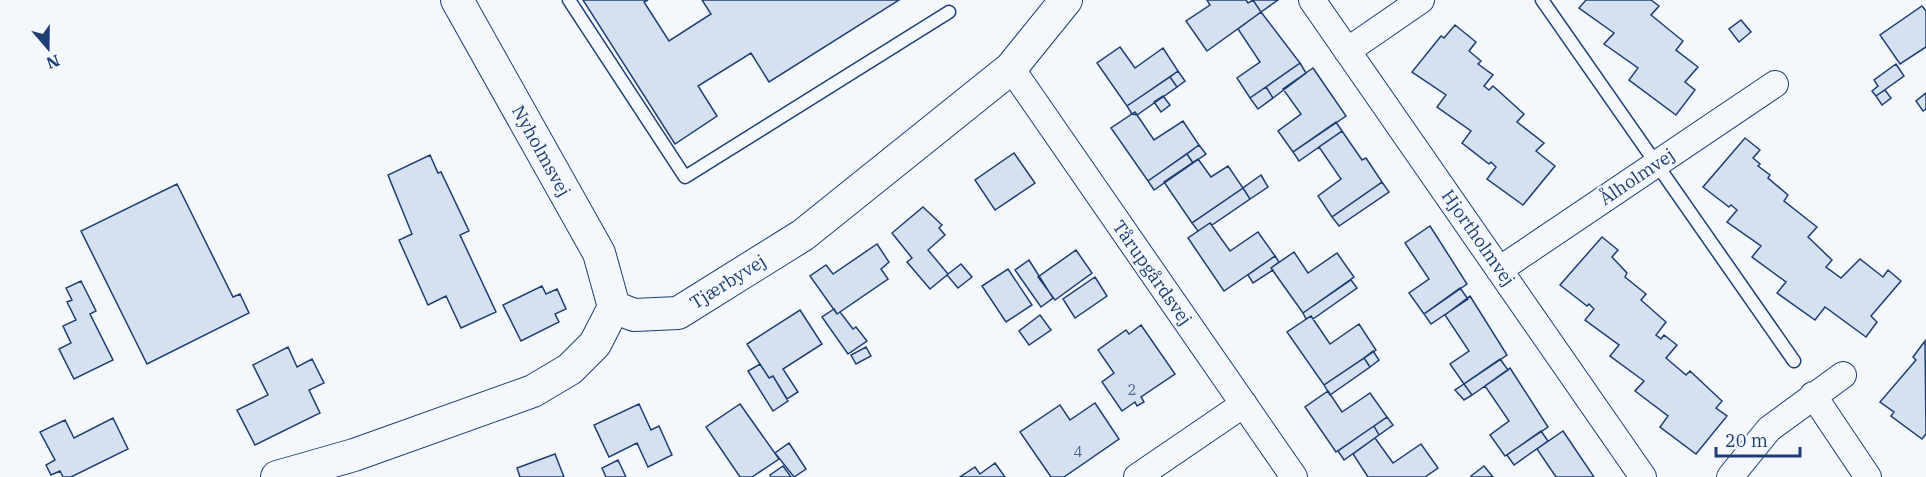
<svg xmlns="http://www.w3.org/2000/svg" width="1926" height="477" viewBox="0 0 1926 477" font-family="'IBM Plex Serif',serif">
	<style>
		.building { fill: #d5e0f0; stroke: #1d3f73; stroke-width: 1.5 }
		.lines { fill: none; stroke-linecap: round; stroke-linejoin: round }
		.service-casing { stroke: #1d3f73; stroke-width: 15 }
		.minor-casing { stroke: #1d3f73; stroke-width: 28 }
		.tertiary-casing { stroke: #1d3f73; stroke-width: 34 }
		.service { stroke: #f4f7fb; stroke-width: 12 }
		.minor { stroke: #f4f7fb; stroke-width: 26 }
		.tertiary { stroke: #f4f7fb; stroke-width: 32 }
		.labels { text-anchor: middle; stroke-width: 4.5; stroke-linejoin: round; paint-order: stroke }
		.number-label { font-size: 15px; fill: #4b6792 }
		.street-label { font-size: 18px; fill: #1d3f73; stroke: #f4f7fb }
	</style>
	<rect width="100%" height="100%" fill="#f4f7fb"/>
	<path class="building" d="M583,0H648L644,2L669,41L711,14L702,0H899L769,82L751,53L698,86L717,116L675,144Z
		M1207,0H1246L1248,3L1253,0L1261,12L1207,51L1186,21L1210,5Z
		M1253,0H1278L1261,12Z
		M1586,0H1651L1659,6L1651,15L1683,41L1676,50L1698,67L1685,82L1695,90L1676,115L1629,80L1638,68L1604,44L1614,33L1579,8Z
		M1922,6L1926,11V47L1900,64L1880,35Z
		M1261,12L1300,63L1250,98L1237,78L1260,62L1238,29Z
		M1741,20L1751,32L1739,42L1729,29Z
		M1455,25L1476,42L1469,51L1481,61L1478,64L1493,75L1484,86L1489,90L1493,86L1524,114L1517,122L1544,143L1536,151L1555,166L1523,205L1487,179L1496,167L1491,162L1489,164L1462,143L1471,131L1437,107L1446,95L1412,72L1441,36L1444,38Z
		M1120,47L1135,68L1163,48L1178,71L1127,106L1097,63Z
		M1300,63L1306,73L1273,98L1266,87Z
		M1896,64L1904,76L1876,96L1872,91L1878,86L1874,80Z
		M1313,68L1346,116L1293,152L1278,131L1301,114L1283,89Z
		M1178,71L1185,81L1177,87L1170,77Z
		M1170,77L1177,87L1137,115L1132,114L1127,106Z
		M1266,87L1273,98L1258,109L1250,98Z
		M1885,90L1891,98L1882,105L1876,96Z
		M1926,93V109L1923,111L1916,101Z
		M1163,96L1170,105L1161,112L1154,102Z
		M1135,112L1154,140L1183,121L1199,145L1148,181L1111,128Z
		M1336,122L1342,131L1299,161L1293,152Z
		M1342,131L1362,160L1366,158L1382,182L1332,217L1318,196L1341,179L1319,147Z
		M1745,138L1760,150L1753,158L1760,164L1758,166L1770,175L1768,178L1788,195L1784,201L1817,227L1808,237L1832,260L1826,267L1841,278L1860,259L1883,277L1888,270L1901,281L1871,316L1877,322L1866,337L1825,307L1815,320L1777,293L1786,282L1752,257L1761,246L1727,222L1737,210L1731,205L1729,207L1703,187Z
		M1199,145L1206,154L1193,163L1187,154Z
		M1014,153L1035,183L995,210L975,180Z
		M1187,154L1193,163L1154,190L1148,181Z
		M430,155L438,173L441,172L469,231L460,235L496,312L461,328L446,296L428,305L399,240L412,234L388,175Z
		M1198,159L1211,177L1228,166L1243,188L1192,223L1164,182Z
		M1261,175L1268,187L1250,199L1243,188Z
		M1382,182L1389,192L1339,226L1332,217Z
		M177,184L233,297L240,294L249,313L147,364L81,231Z
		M1243,188L1250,199L1212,225L1210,223L1198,231L1192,223Z
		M923,207L942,225L939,228L945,235L928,250L948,274L961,264L972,277L958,288L947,275L930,289L907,262L912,258L892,233Z
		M1210,223L1230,251L1258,232L1275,256L1224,291L1188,238Z
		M1430,226L1467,284L1424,314L1409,293L1429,279L1405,243Z
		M1602,237L1618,250L1612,257L1627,273L1625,277L1646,294L1641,300L1666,322L1656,335L1661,339L1664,335L1677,345L1666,358L1686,375L1690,371L1722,401L1716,408L1727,416L1696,454L1660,427L1668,416L1635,391L1644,381L1610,356L1619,345L1585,320L1594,309L1589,304L1587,306L1560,285Z
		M877,244L889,262L881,269L888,279L837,314L810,276L826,265L833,274Z
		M1076,250L1092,273L1055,300L1038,277Z
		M1294,252L1308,273L1337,253L1354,277L1303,313L1271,268Z
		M1275,256L1279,262L1271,268L1273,270L1253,283L1248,275Z
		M1029,260L1053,298L1041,307L1015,270Z
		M1008,269L1032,305L1006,322L982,286Z
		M1095,277L1107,296L1075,318L1063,299Z
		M1351,280L1357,288L1313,319L1311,316L1306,319L1303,313Z
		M81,281L96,311L90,314L113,360L74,379L59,349L71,343L63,326L76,320L67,302L72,300L66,288Z
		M542,286L546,294L557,289L566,309L555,314L559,322L521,341L503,305Z
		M1460,288L1468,299L1431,324L1424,314Z
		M1470,296L1507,355L1464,384L1450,364L1469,351L1445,315Z
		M834,309L837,314L840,312L853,329L856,327L867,341L848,354L822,317Z
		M800,310L822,344L783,369L798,392L787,399L773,376L769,378L747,344Z
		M1040,315L1051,330L1029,345L1019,331Z
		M1311,316L1330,344L1359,324L1376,350L1324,385L1287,332Z
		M1141,325L1175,374L1141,397L1144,402L1137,406L1135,402L1122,411L1102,382L1114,373L1098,350L1126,330L1129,334Z
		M1925,341L1926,434L1922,439L1891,416L1894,412L1880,402L1916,360L1913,357Z
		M288,347L297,367L312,359L324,383L309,390L320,413L255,445L237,410L268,395L253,365Z
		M866,347L871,356L856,364L851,355Z
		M1373,351L1379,360L1370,367L1364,358Z
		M1364,358L1370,367L1330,395L1324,385Z
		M1500,359L1508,370L1472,395L1464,384Z
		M760,364L769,378L773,376L788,401L773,411L748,371Z
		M1510,368L1548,427L1505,456L1490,435L1509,421L1485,386Z
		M1464,384L1472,395L1464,400L1455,390Z
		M1328,391L1342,412L1370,393L1387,417L1336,452L1305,407Z
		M1095,403L1119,439L1064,477H1051L1020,432L1060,405L1070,420Z
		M639,404L651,430L659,426L672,455L648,467L637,443L609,457L594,425Z
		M740,404L779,459L752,477H740L706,427Z
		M1387,417L1393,425L1379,435L1374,426Z
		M113,418L128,449L71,477H63L60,471L51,475L46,465L55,460L40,432L65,420L74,438Z
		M1374,426L1379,435L1344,460L1338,451Z
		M1541,431L1548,441L1514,465L1507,455Z
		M1563,431L1594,477H1556L1537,449Z
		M1375,438L1393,463L1421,444L1438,468L1425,477H1368L1353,454Z
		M789,443L806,469L794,477L775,453Z
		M555,454L564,477H520L517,468Z
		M618,460L626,477H606L602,468Z
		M995,463L1005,477H960L975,467L980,474Z
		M783,466L791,477H771L770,475Z
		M1484,466L1493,477H1472L1471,476Z"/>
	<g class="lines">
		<g class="service-casing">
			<path id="service" d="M569,0L685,177L949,12
				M1542,0L1794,361"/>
		</g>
		<g class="minor-casing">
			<path id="minor" d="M1312,0L1643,477
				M1347,51L1421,0
				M1011,68L1294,477
				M1499,270L1775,84
				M1813,395L1868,477
				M1137,477L1244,404
				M1730,477L1769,429L1843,375"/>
		</g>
		<g class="tertiary-casing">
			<path id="tertiary" d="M457,0L599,253L614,307
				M614,307L634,315L678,313L803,235L1011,68L1066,0
				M277,477L354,455L533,391L570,369L595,344L614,307"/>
		</g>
		<use href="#service" class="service"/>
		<use href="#minor" class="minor"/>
		<use href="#tertiary" class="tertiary"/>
	</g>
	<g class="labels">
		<g class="number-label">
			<text x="1132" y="395">2</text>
			<text x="1078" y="457">4</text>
		</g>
		<g class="street-label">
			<text transform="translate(541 151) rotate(61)" y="6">Nyholmsvej</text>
			<text transform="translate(1637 177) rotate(-34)" y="6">Ålholmvej</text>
			<text transform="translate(1478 238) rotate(55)" y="6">Hjortholmvej</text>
			<text transform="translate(1152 273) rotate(55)" y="6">Tårupgårdsvej</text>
			<text transform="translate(728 282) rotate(-32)" y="6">Tjærbyvej</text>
		</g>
	</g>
	<g transform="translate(48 48) rotate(160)" stroke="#f4f7fb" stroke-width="4.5" paint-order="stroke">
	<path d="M0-4.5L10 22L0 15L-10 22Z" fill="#1d3f73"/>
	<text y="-9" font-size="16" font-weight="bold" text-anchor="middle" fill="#1d3f73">N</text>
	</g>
	<path d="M1716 447v9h84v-9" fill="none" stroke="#1d3f73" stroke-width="3"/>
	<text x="1725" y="447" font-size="18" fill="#1d3f73" stroke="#f4f7fb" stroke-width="4.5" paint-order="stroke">20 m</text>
</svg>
